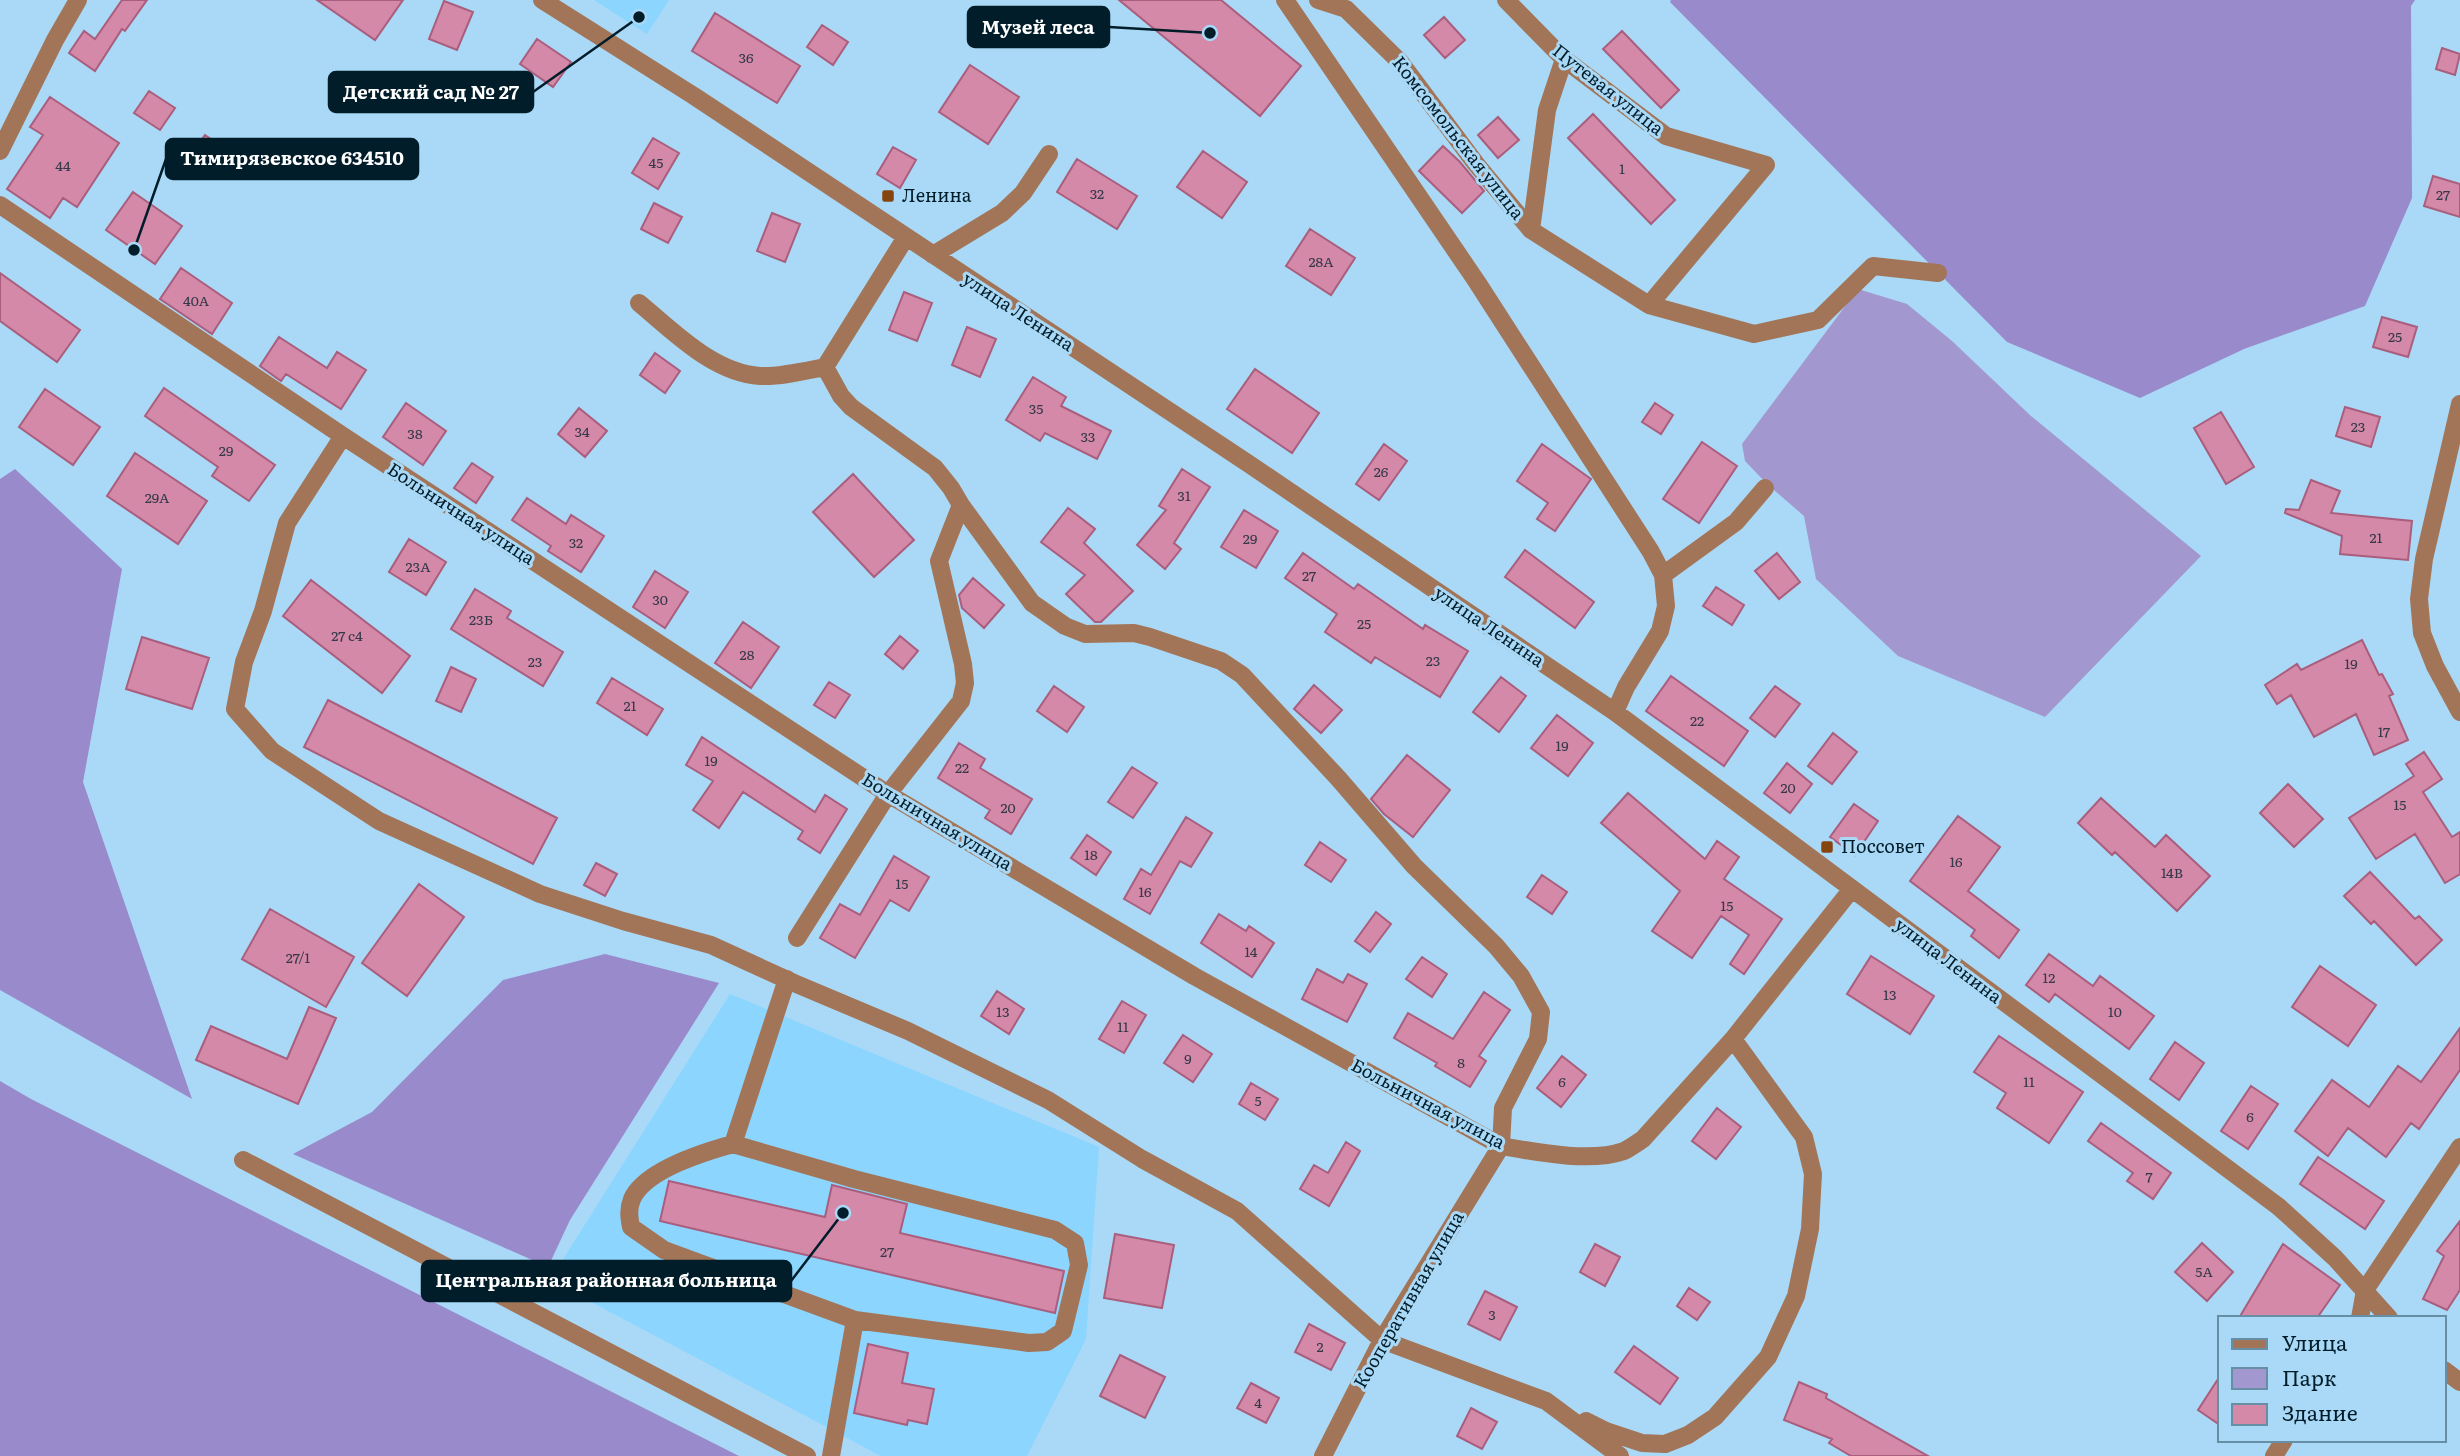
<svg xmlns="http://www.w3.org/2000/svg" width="2460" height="1456" viewBox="0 0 2460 1456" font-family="Literata,serif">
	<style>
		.built { fill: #8bd5fe }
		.green { fill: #a397d0 }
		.forest { fill: #998acc }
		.building { fill: #d389a7; stroke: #aa5e7e; stroke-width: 2 }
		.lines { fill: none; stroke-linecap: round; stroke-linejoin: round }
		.minor { stroke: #a37558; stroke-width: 18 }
		.poi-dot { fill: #864510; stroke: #a9d9f6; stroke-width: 2.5 }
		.labels { text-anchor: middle; stroke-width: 6; stroke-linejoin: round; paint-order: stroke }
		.number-label { font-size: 14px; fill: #363849 }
		.street-label { font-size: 18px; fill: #021d2a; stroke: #a9d9f6 }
		.poi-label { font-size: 18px; fill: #021d2a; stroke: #a9d9f6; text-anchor: start }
		.leader { fill: none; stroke: #021d2a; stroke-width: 2.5 }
		.callout-dot { fill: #021d2a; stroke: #a9d9f6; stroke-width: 2.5 }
		.callout { fill: #021d2a; stroke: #021d2a; stroke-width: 2.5 }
		.callout-label { font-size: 19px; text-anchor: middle; font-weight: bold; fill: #fff }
	</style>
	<rect width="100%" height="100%" fill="#a9d9f6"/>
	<path class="built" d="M594,0H669L647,34Z
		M730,994L1099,1147L1086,1339L1027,1456H881L550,1280Z"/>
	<path class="green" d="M1858,289L1907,304L1952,341L2031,416L2201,556L2045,717L1898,656L1816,579L1804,516L1767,484L1745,461L1742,444Z"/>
	<path class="forest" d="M1671,0H2415L2411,6L2412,198L2365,306L2244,349L2140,398L2007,342L1670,2Z
		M15,469L122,569L83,782L192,1099L0,990V479Z
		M605,954L719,983L570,1220L548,1267L293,1154L372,1112L503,980Z
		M0,1081L31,1099L739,1456H0Z"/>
	<path class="building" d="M122,0H147L125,31L122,29L95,71L69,53L84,31L95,39Z
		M317,0H403L375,40Z
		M1119,0H1221L1301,66L1260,116Z
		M444,1L473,12L457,50L429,39Z
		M715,13L800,66L777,103L692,51Z
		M1444,17L1465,40L1445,58L1424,35Z
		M822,25L848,42L833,65L807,47Z
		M1622,31L1679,90L1661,108L1603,49Z
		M537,39L571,62L553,87L520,64Z
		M2442,48L2460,54L2455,75L2436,69Z
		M970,65L1019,97L988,144L939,112Z
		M149,91L175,108L160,130L134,113Z
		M50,97L119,143L77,207L63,198L50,218L7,189L43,135L30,127Z
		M1593,114L1675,200L1651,224L1568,138Z
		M1498,117L1519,140L1498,158L1478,135Z
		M205,135L230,152L215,174L190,157Z
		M653,138L679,153L658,189L632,173Z
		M1443,146L1460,162L1484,191L1462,213L1419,171Z
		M893,147L916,160L900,188L877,174Z
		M1203,151L1247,182L1222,218L1177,187Z
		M1077,159L1137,196L1117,229L1057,192Z
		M2433,176L2460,184V217L2424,206Z
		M133,192L182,226L155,264L106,230Z
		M654,203L682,217L668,243L641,229Z
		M772,213L800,224L785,262L757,251Z
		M1310,229L1355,258L1331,295L1286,266Z
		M181,268L232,303L212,334L160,299Z
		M0,273L80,330L57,362L0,321Z
		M904,292L932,303L917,341L889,330Z
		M2382,317L2417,327L2408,357L2373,347Z
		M967,327L996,339L980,377L952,365Z
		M279,337L327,368L337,352L366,370L341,409L286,374L281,381L260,366Z
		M655,353L680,371L665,393L640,375Z
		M1255,369L1319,413L1292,453L1227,409Z
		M1033,377L1066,397L1061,406L1111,431L1097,459L1045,433L1040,441L1006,420Z
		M164,388L275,465L249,501L212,476L218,467L145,416Z
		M45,389L100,427L73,465L19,427Z
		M406,403L446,431L423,465L383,437Z
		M1655,403L1673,415L1661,434L1642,422Z
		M2345,407L2380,417L2371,447L2336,436Z
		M579,408L607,431L585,457L558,434Z
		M2221,412L2254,467L2226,484L2194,428Z
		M1702,442L1737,466L1699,523L1663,499Z
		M1384,444L1407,461L1379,500L1356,484Z
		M1542,444L1591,479L1555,531L1537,519L1548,503L1517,481Z
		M135,453L207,501L178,544L107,496Z
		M472,463L493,477L476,503L454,488Z
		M1182,469L1210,487L1174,543L1181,549L1165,569L1137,545L1166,510L1159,506Z
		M853,474L914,540L874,577L813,512Z
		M2311,480L2340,491L2331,513L2412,521L2408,560L2340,554L2342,536L2285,513L2286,509L2299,510Z
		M527,498L566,524L571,515L604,536L581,572L548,551L551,546L512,520Z
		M1068,508L1095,529L1084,543L1133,591L1101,622H1095L1066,594L1085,575L1041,542Z
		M1244,510L1278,531L1256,568L1221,547Z
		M409,539L446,562L426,595L389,572Z
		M1525,550L1594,602L1575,628L1505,577Z
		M1303,553L1354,589L1358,584L1423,629L1425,625L1468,651L1440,697L1375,657L1371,663L1325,632L1337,614L1285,578Z
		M1777,553L1800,582L1779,599L1755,571Z
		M655,571L688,592L665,628L633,607Z
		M973,578L1004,605L984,628L962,608L959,595Z
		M311,580L410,656L382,693L283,616Z
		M1716,587L1744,605L1732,625L1703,606Z
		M475,589L511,611L507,618L563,652L543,686L451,629Z
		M743,622L779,647L751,688L715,663Z
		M900,636L918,651L903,669L885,654Z
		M142,637L209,658L192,709L126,689Z
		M2362,640L2379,675L2382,674L2393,694L2389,696L2408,740L2374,755L2356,714L2314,737L2291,695L2277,704L2265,685L2297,664L2301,670Z
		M451,667L476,679L461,712L436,701Z
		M1671,676L1748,731L1724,766L1646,711Z
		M1501,677L1526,696L1499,732L1473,712Z
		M612,678L663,709L647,735L597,703Z
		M829,682L850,695L835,718L814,705Z
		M1314,685L1342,710L1321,733L1294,709Z
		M1054,686L1084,707L1067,732L1037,711Z
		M1775,686L1800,704L1775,737L1750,718Z
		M328,700L557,818L533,864L304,747Z
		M1557,715L1593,743L1568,776L1531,748Z
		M1833,733L1857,752L1832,784L1808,766Z
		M702,737L815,812L825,795L847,809L820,853L798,839L803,831L743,792L719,828L693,810L713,781L686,765Z
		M959,743L985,759L980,768L1032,799L1011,834L985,818L990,810L938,778Z
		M2424,752L2442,779L2423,792L2452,837L2460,832V874L2445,883L2415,834L2376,859L2349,818L2414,776L2406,764Z
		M1407,755L1450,790L1413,837L1384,814L1371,799Z
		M1787,763L1812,784L1790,813L1764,793Z
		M1132,767L1157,783L1133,818L1108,802Z
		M2288,784L2323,819L2294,847L2260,813Z
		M1628,793L1705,859L1717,841L1739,857L1724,879L1782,919L1744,974L1730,964L1749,935L1721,916L1692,958L1652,931L1680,891L1601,823Z
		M2101,798L2155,847L2166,835L2210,876L2177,911L2115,852L2112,855L2078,823Z
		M1854,804L1878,821L1855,855L1830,837Z
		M1958,816L2000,847L1968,891L2019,930L1999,958L1971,936L1975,930L1910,881Z
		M1186,817L1212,833L1191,867L1180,861L1150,914L1124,899L1141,869L1151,875Z
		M1087,835L1111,852L1096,875L1071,858Z
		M1320,842L1346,860L1331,882L1305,865Z
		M894,856L929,877L909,911L890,900L855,958L820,938L840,904L860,915Z
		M596,863L617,874L605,896L584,885Z
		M2370,872L2415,919L2419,916L2442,940L2416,965L2374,921L2371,924L2344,896Z
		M1542,875L1567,892L1552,914L1527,897Z
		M419,884L464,917L407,996L362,963Z
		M270,909L354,957L326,1007L242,959Z
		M1376,912L1391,924L1370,952L1355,941Z
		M1219,914L1246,931L1249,926L1274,943L1252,977L1201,943Z
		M2049,954L2093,986L2100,976L2154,1016L2129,1049L2055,994L2049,1002L2026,985Z
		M1871,956L1934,996L1910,1034L1847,994Z
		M1422,957L1447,974L1432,997L1406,979Z
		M2320,966L2376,1005L2348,1046L2292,1007Z
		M1317,969L1343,983L1348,974L1367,984L1347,1022L1302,999Z
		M997,991L1024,1009L1009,1034L981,1016Z
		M1484,992L1510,1010L1479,1056L1486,1061L1470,1087L1435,1066L1437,1063L1394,1038L1408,1013L1453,1039Z
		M1122,1001L1146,1015L1124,1053L1099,1039Z
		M309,1007L336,1018L298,1104L196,1060L211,1026L287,1059Z
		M2460,1028V1070L2419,1129L2411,1123L2386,1157L2348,1128L2328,1156L2295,1131L2332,1080L2369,1107L2398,1066L2421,1082Z
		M1183,1035L1212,1054L1193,1082L1164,1063Z
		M1999,1036L2083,1092L2049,1143L1997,1108L2006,1093L1974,1072Z
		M2175,1042L2204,1063L2179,1100L2150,1079Z
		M1562,1056L1586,1075L1561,1107L1537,1088Z
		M1251,1083L1278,1099L1265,1120L1239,1104Z
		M2251,1086L2278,1104L2248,1149L2221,1131Z
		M1717,1108L1741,1127L1716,1159L1692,1141Z
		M2101,1123L2171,1173L2153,1199L2127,1181L2133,1173L2088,1141Z
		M1346,1142L1360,1151L1329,1206L1300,1189L1314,1165L1328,1173Z
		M2318,1157L2384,1201L2365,1229L2300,1184Z
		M669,1181L825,1217L832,1185L907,1204L900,1233L1064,1271L1055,1313L660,1221Z
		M2460,1221V1290L2447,1310L2423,1299L2444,1256L2437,1251Z
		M1115,1234L1174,1245L1162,1308L1104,1298Z
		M2202,1243L2233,1272L2207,1301L2175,1272Z
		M1595,1244L1620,1257L1605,1286L1580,1272Z
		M2283,1244L2340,1285L2317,1318H2239Z
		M1689,1288L1710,1302L1697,1320L1677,1306Z
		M1485,1291L1517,1307L1500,1340L1468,1324Z
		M1309,1324L1345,1343L1331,1370L1295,1352Z
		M868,1344L908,1353L902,1383L934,1389L927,1424L908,1420L907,1425L854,1413Z
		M1634,1346L1678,1378L1660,1404L1615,1372Z
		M1120,1355L1165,1377L1145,1418L1100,1396Z
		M2220,1376V1425L2198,1410Z
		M1799,1382L1827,1394L1826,1398L1928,1456H1851L1829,1443L1832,1439L1784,1420Z
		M1251,1383L1279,1398L1266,1423L1237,1408Z
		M1471,1408L1497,1422L1482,1449L1457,1436Z"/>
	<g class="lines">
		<path class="minor" d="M542,0L694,96L1249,464L1615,712L2279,1207L2335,1258L2389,1318
			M1285,0L1477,282L1651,552L1663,575
			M1318,0L1346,9L1400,62L1476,164L1531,230L1649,305L1766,165L1666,136L1564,59L1506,0
			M0,151L55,40L78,0
			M0,205L343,436L888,794L1194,976L1501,1146C1536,1152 1590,1163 1624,1151C1630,1148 1637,1143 1643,1139L1733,1039L1851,890
			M1531,230L1547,110L1564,59
			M933,255L1002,213L1023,193L1049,154
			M639,303C673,331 713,373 760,376C780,377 805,371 825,367L906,237
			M1649,305L1754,334L1818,320L1873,266L1938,273
			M2460,404L2424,559L2419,599L2422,633L2435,666L2460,712
			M343,436L287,523L263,611L244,662L235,709L272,751L379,821L540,894L623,921L711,945L794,983L908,1031L1048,1100L1142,1159L1237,1211L1382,1340L1546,1401L1620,1456
			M961,505L1032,603L1065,626L1085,634L1134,633L1150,637L1221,661L1242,675L1338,778L1414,866L1496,946L1521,976L1541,1012L1538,1039L1503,1108L1501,1146L1382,1340L1323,1456
			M1615,712L1626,687L1660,631L1666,606L1663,575L1736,522L1765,488
			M797,938L888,794L961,701L965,683L963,664L939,561L961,505L951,488L935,468L851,407L841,396L825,367
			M733,1144L854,1179L1055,1230L1075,1243L1079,1265L1063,1331L1047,1342L1029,1343L855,1320L664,1250L631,1227C629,1217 628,1209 632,1199C645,1170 704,1152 733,1144Z
			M733,1144L787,979
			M243,1160L807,1456
			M2360,1318L2365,1290L2460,1147
			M2444,1370L2460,1382
			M1586,1421L1606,1431L1642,1443L1665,1444L1688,1435L1715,1417L1768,1357L1796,1296L1810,1229L1813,1174L1804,1137L1733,1039
			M831,1456L855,1320
			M2274,1456L2284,1440"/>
	</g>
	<g class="poi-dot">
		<rect x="881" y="189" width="14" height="14" rx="3.5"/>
		<rect x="1820" y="840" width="14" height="14" rx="3.5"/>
	</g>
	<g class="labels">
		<g class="number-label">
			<text x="746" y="63">36</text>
			<text x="656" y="168">45</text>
			<text x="63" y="171">44</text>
			<text x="1622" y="174">1</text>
			<text x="1097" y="199">32</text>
			<text x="2443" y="200">27</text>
			<text x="1321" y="267">28А</text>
			<text x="196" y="306">40А</text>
			<text x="2395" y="342">25</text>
			<text x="1036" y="414">35</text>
			<text x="2358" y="432">23</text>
			<text x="582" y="437">34</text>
			<text x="415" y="439">38</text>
			<text x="1088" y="442">33</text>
			<text x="226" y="456">29</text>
			<text x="1381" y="477">26</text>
			<text x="1184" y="501">31</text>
			<text x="157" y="503">29А</text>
			<text x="2376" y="543">21</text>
			<text x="1250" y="544">29</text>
			<text x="576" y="548">32</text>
			<text x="418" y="572">23А</text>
			<text x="1309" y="581">27</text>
			<text x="660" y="605">30</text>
			<text x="481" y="625">23Б</text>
			<text x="1364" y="629">25</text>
			<text x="347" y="641">27 с4</text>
			<text x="747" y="660">28</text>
			<text x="1433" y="666">23</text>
			<text x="535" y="667">23</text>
			<text x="2351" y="669">19</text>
			<text x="630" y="711">21</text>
			<text x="1697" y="726">22</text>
			<text x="2384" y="737">17</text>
			<text x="1562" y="751">19</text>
			<text x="711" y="766">19</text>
			<text x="962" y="773">22</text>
			<text x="1788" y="793">20</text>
			<text x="2400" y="810">15</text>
			<text x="1008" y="813">20</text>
			<text x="1091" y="860">18</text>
			<text x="1956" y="867">16</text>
			<text x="2172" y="878">14В</text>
			<text x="902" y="889">15</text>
			<text x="1145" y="897">16</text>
			<text x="1727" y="911">15</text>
			<text x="1251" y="957">14</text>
			<text x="298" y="963">27/1</text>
			<text x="2049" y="983">12</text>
			<text x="1890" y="1000">13</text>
			<text x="1003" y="1017">13</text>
			<text x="2115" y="1017">10</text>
			<text x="1123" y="1032">11</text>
			<text x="1188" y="1064">9</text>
			<text x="1461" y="1068">8</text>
			<text x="1562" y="1087">6</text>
			<text x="2029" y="1087">11</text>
			<text x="1258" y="1106">5</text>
			<text x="2250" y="1122">6</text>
			<text x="2149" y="1182">7</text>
			<text x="887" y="1257">27</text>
			<text x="2204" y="1277">5А</text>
			<text x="1492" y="1320">3</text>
			<text x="1320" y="1352">2</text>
			<text x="1258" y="1408">4</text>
		</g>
		<g class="street-label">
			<text transform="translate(1608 90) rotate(38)" y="6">Путевая улица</text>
			<text transform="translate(1458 138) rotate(52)" y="6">Комсомольская улица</text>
			<text transform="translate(1018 312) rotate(33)" y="6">улица Ленина</text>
			<text transform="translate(461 514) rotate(33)" y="6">Больничная улица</text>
			<text transform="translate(1489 627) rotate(34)" y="6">улица Ленина</text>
			<text transform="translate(937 822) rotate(31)" y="6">Больничная улица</text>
			<text transform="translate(1948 961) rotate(37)" y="6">улица Ленина</text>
			<text transform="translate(1428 1104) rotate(28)" y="6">Больничная улица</text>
			<text transform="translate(1409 1300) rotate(-60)" y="6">Кооперативная улица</text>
		</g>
		<g class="poi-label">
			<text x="902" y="202">Ленина</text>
			<text x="1841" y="853">Поссовет</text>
		</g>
	</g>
	<path class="leader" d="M1210 33L1109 27M639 17L533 92M134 250L166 159M843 1213L791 1281"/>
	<g class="callout-dot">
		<circle cx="1210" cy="33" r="7"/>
		<circle cx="639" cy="17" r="7"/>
		<circle cx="134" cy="250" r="7"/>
		<circle cx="843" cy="1213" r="7"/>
	</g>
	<g class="callout">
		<rect x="968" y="7" width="141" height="40" rx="7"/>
		<rect x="329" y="72" width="204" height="40" rx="7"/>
		<rect x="166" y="139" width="252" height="40" rx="7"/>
		<rect x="422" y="1261" width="369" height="40" rx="7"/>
	</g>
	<g class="callout-label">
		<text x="1038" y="34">Музей леса</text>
		<text x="431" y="99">Детский сад № 27</text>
		<text x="292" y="165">Тимирязевское 634510</text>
		<text x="606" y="1287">Центральная районная больница</text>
	</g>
	<rect x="2218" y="1316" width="228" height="126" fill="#a9d9f6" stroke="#668ea4" stroke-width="2"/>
	<rect x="2232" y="1339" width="35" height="10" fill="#a37558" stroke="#668ea4" stroke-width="2"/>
	<text x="2282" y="1351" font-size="21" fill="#021d2a">Улица</text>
	<rect x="2232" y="1368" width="35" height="21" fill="#a397d0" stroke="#668ea4" stroke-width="2"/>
	<text x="2282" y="1386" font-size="21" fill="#021d2a">Парк</text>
	<rect x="2232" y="1404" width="35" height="21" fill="#d389a7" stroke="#668ea4" stroke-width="2"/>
	<text x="2282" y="1421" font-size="21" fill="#021d2a">Здание</text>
</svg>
